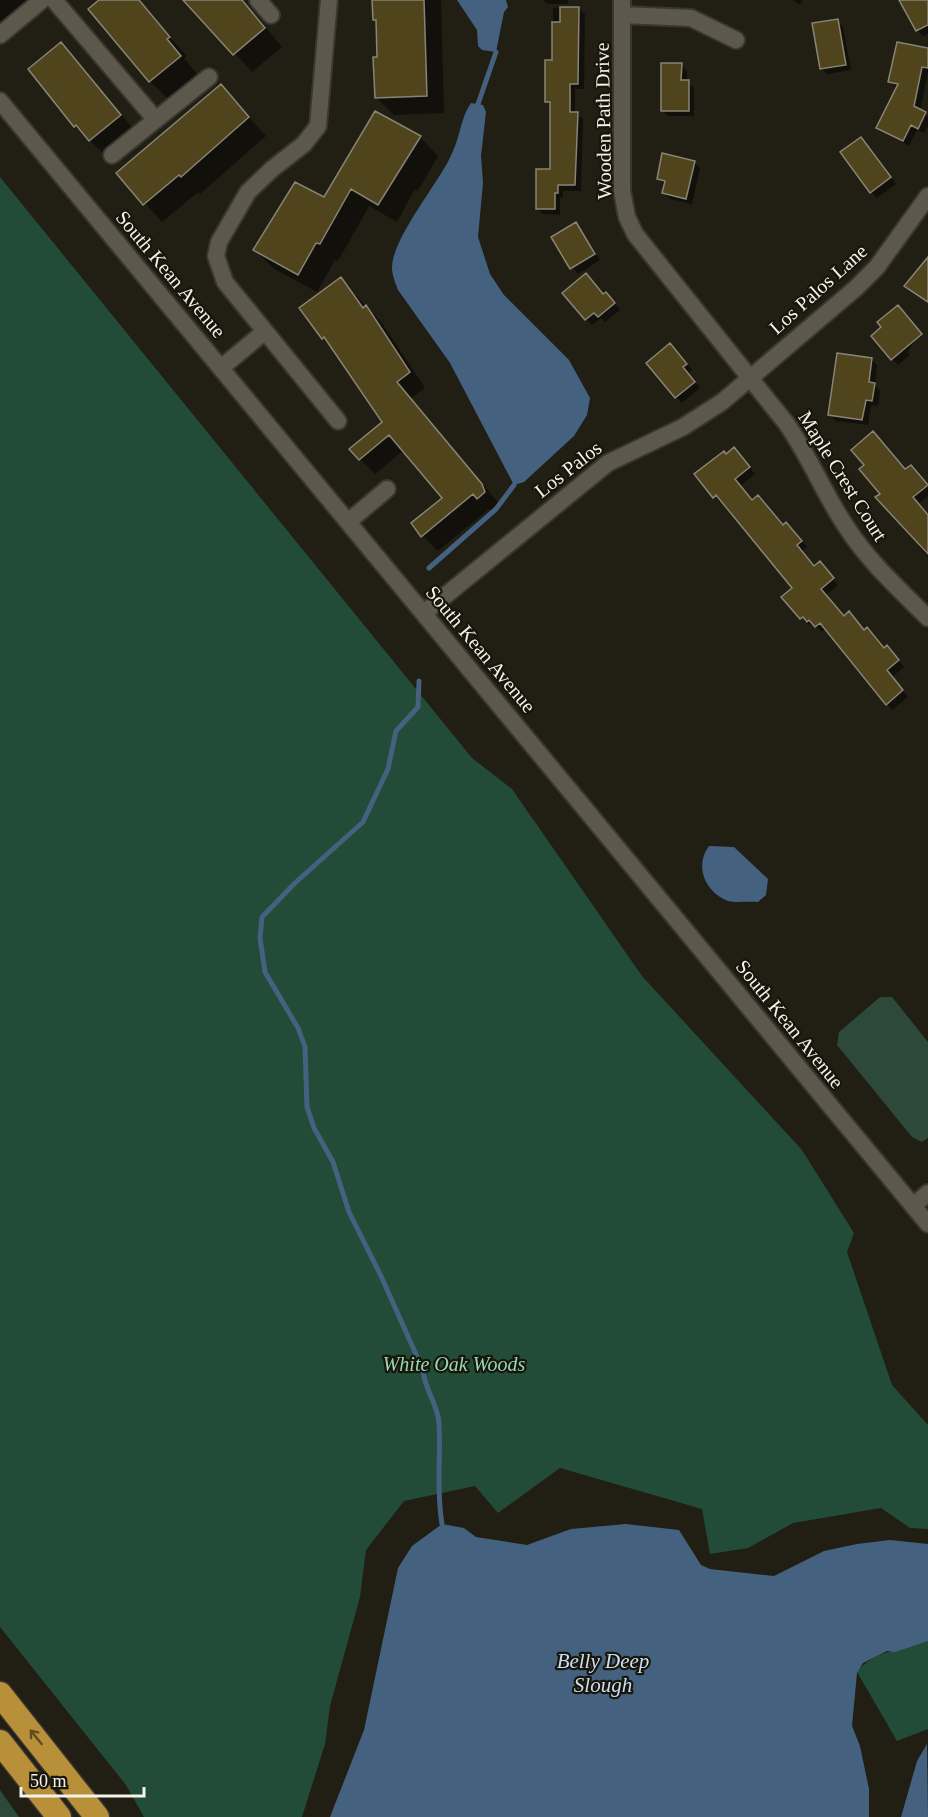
<svg xmlns="http://www.w3.org/2000/svg" width="928" height="1817" viewBox="0 0 928 1817" font-family="'Times New Roman',serif">
	<style>
		.green { fill: #2d493a }
		.forest { fill: #224c37 }
		.water { fill: #44617f }
		.shadow { fill: #0007 }
		.lines { fill: none; stroke-linecap: round; stroke-linejoin: round }
		.stream { stroke: #44617f; stroke-width: 5 }
		.building { fill: #4f441c; stroke: #888477; stroke-width: 1.5 }
		.minor-casing { stroke: #3a3731; stroke-width: 20 }
		.highway-casing { stroke: #3a3731; stroke-width: 27 }
		.minor { stroke: #5c584c; stroke-width: 16 }
		.highway { stroke: #b89039; stroke-width: 24 }
		.oneway { stroke: #604c1f }
		.labels { text-anchor: middle; stroke-width: 4.5; stroke-linejoin: round; paint-order: stroke }
		.street-label { font-size: 20px; fill: #f4f2eb; stroke: #18150a }
		.park-label { font-size: 20px; font-style: italic; fill: #94dbb5; stroke: #18150a }
		.water-label { font-size: 21px; font-style: italic; fill: #cbdff4; stroke: #18150a }
	</style>
	<rect width="100%" height="100%" fill="#211e13"/>
	<path class="green" d="M880,997H892L928,1042V1138L922,1142L912,1137L837,1045L839,1032Z
		M0,1790L19,1817H0Z"/>
	<path class="forest" d="M0,177L472,758L512,789L642,976L802,1150L854,1233L847,1252L892,1385L928,1425V1529L910,1528L881,1508L793,1523L748,1548L710,1554L702,1509L560,1468L498,1513L475,1486L404,1501L366,1550L360,1597L330,1706L325,1744L302,1817H144L126,1785L0,1627Z
		M928,1641V1729L897,1741L857,1672C872,1651 904,1649 928,1641Z"/>
	<path class="water" d="M457,0H506L508,7L504,12L496,52L482,50L478,46L477,30Z
		M471,103L483,105L486,112L481,156L483,183L478,237L490,274L504,295L569,360L590,398L587,415L574,436L524,482L514,485L450,363L398,290C395,282 392,275 392,267C393,236 441,181 453,151C460,136 461,117 471,103Z
		M709,846L734,847L768,879L766,895L758,902C749,901 736,903 728,901C705,892 694,866 709,846Z
		M442,1524L464,1528L476,1537L527,1545L571,1529L626,1524L679,1530L701,1565L710,1569L774,1576L824,1551L857,1544L890,1540L928,1544V1641L895,1652L887,1651L863,1663L857,1673L852,1726L860,1746L869,1789V1817H330L364,1730L398,1568L412,1546Z
		M927,1744L928,1817H901L917,1761Z"/>
	<path class="shadow" d="M0,0H33L3,25L0,22Z
		M102,0H136L187,56L184,58L198,75L168,99L150,81Z
		M186,0H243L282,47L252,72Z
		M374,0H441L444,113L394,115L376,97L379,58Z
		M543,0H568V4H547Z
		M793,0H803L800,5Z
		M900,0H928V34L923,36L917,30Z
		M553,8L579,9L585,14L584,89H575V113L583,119L581,191H563V198H560V215L543,214L537,208L551,171L552,107L547,102L553,61Z
		M837,21L843,27L851,70L827,74L821,68Z
		M898,43L928,47V72L920,111L928,117V126L924,133L917,130L909,146L878,128L898,88L890,82Z
		M60,44L138,134L109,159L75,126L43,88Z
		M681,65L687,71V82L694,88V116H668L662,110Z
		M221,86L266,136L200,194L198,192L162,222L118,173Z
		M420,137L438,156L418,191L415,189L397,222L369,206L338,261L335,260L317,292L273,268L255,250L324,199Z
		M861,139L896,184L877,198L871,192Z
		M694,162L700,168L692,204L670,199L664,193V185L658,179Z
		M575,224L600,260L578,274L553,238Z
		M340,279L381,322L425,388L411,398L497,501L499,508L493,513L489,509L438,551L423,536L444,498L404,450L375,474L360,459L384,422L336,351L323,338Z
		M604,296L612,300L620,310L605,322L601,318L592,325L586,319Z
		M921,333L907,352L910,355L898,365L873,336Z
		M676,351L692,370L688,374L700,388L682,403L676,397Z
		M871,359L877,365L875,385L880,391L878,406L871,405L868,425L836,421L830,415Z
		M740,455L755,474L740,486L753,501L783,526L792,529L807,547L802,551L814,567L825,569L838,585L825,596L844,618L865,631L884,649L893,653L904,667L892,677L908,697L892,710L826,628L822,632L815,625L807,624L784,597L794,588L722,501L720,502L714,496L726,456Z
		M906,471L916,473L928,486V496L918,504L928,516V557L918,546L921,544Z"/>
	<g class="lines">
		<path class="stream" d="M478,104L496,52
			M429,568L496,509L514,485
			M419,681L418,707L396,731L388,769L363,822L295,883L262,917L260,938L265,972L298,1028L305,1047L307,1107L314,1128L333,1162L349,1212L381,1276L423,1370C424,1389 439,1406 439,1424C441,1458 436,1490 442,1524"/>
	</g>
	<path class="building" d="M99,0H139L170,37L167,39L181,56L149,82L88,9Z
		M183,0H242L265,28L233,55Z
		M372,0H424L427,96L375,98L373,57H377L376,20H373Z
		M899,0H928V25L916,31Z
		M560,7H579L578,84H570V112H578L575,185H558V193H555V209H536V169H550V102H545V60H552V22H560Z
		M838,19L846,65L820,69L812,23Z
		M61,42L121,115L89,141L76,125L74,127L28,69Z
		M897,42L928,48V68L922,67L914,106L926,112L918,129L911,125L903,141L876,128L898,84L888,82Z
		M661,63H682L681,80H689V111H661Z
		M221,84L249,117L181,177L179,175L143,205L116,173Z
		M375,111L421,136L378,205L351,189L320,244L316,243L298,275L253,250L295,182L324,197Z
		M861,137L891,177L870,193L840,152Z
		M662,153L695,161L686,199L662,193L665,181L657,179Z
		M576,222L595,254L570,269L551,237Z
		M928,257V302L904,286Z
		M586,273L603,294L606,292L615,303L598,317L594,313L585,320L562,293Z
		M341,277L363,308L366,305L410,372L397,382L482,484L485,492L477,499L473,494L421,537L411,523L442,498L389,435L359,460L349,449L382,422L324,337L322,339L299,308Z
		M898,305L922,334L891,360L871,336L881,327L877,322Z
		M670,343L687,364L683,367L695,382L675,398L646,363Z
		M837,353L872,358L869,382L875,383L872,401L866,400L862,420L828,415Z
		M873,431L905,469L911,465L928,485L913,497L928,515V554L875,497L880,494L859,469L864,465L851,450Z
		M734,447L750,467L735,479L752,500L758,495L783,525L786,522L802,541L797,545L814,566L820,561L834,578L821,589L844,616L849,611L864,630L867,627L884,648L887,645L899,660L887,670L903,690L886,705L820,623L815,627L809,620L807,622L803,617L800,619L781,597L792,588L716,495L713,498L694,474L724,451L726,454Z"/>
	<g class="lines">
		<g class="minor-casing">
			<path id="minor" d="M54,0L156,120
				M258,0L271,15
				M329,0L318,126L304,144L272,169L248,192L219,242L216,256L225,282L338,421
				M622,0V191L627,217L635,234L786,423C810,457 824,494 847,528C869,562 900,590 928,618
				M623,15L691,18L736,40
				M0,35L42,0
				M0,101L928,1224
				M112,155L209,77
				M222,367L263,333
				M348,522L387,489
				M424,613L608,463L683,427L722,402L856,288L877,267L928,196
				M913,1206L928,1193"/>
		</g>
		<g class="highway-casing">
			<path id="highway" d="M0,1694L97,1817
				M0,1742L59,1817"/>
		</g>
		<use href="#minor" class="minor"/>
		<use href="#highway" class="highway"/>
	</g>
	<defs><path id="oneway-shaft" d="M-6 0H5M1.5-3L5.5 0L1.5 3" fill="none" stroke-width="1.6" stroke-linecap="round" stroke-linejoin="round" transform="scale(1.5)"/></defs>
	<use class="oneway" href="#oneway-shaft" transform="translate(36 1737) rotate(-129)"/>
	<g class="labels">
		<g class="street-label">
			<text transform="translate(603 121) rotate(-91)" y="7">Wooden Path Drive</text>
			<text transform="translate(171 274) rotate(50)" y="7">South Kean Avenue</text>
			<text transform="translate(818 289) rotate(-42)" y="7">Los Palos Lane</text>
			<text transform="translate(568 469) rotate(-38)" y="7">Los Palos</text>
			<text transform="translate(843 476) rotate(58)" y="7">Maple Crest Court</text>
			<text transform="translate(481 649) rotate(50)" y="7">South Kean Avenue</text>
			<text transform="translate(790 1024) rotate(51)" y="7">South Kean Avenue</text>
		</g>
		<g class="park-label">
			<text x="454" y="1371">White Oak Woods</text>
		</g>
		<g class="water-label">
			<text x="603" y="1668">Belly Deep<tspan x="603" dy="24">Slough</tspan></text>
		</g>
	</g>
	<path d="M21 1787v9h123v-9" fill="none" stroke="#f4f2eb" stroke-width="3"/>
	<text x="30" y="1787" font-size="18" fill="#f4f2eb" stroke="#18150a" stroke-width="4.5" paint-order="stroke">50 m</text>
</svg>
